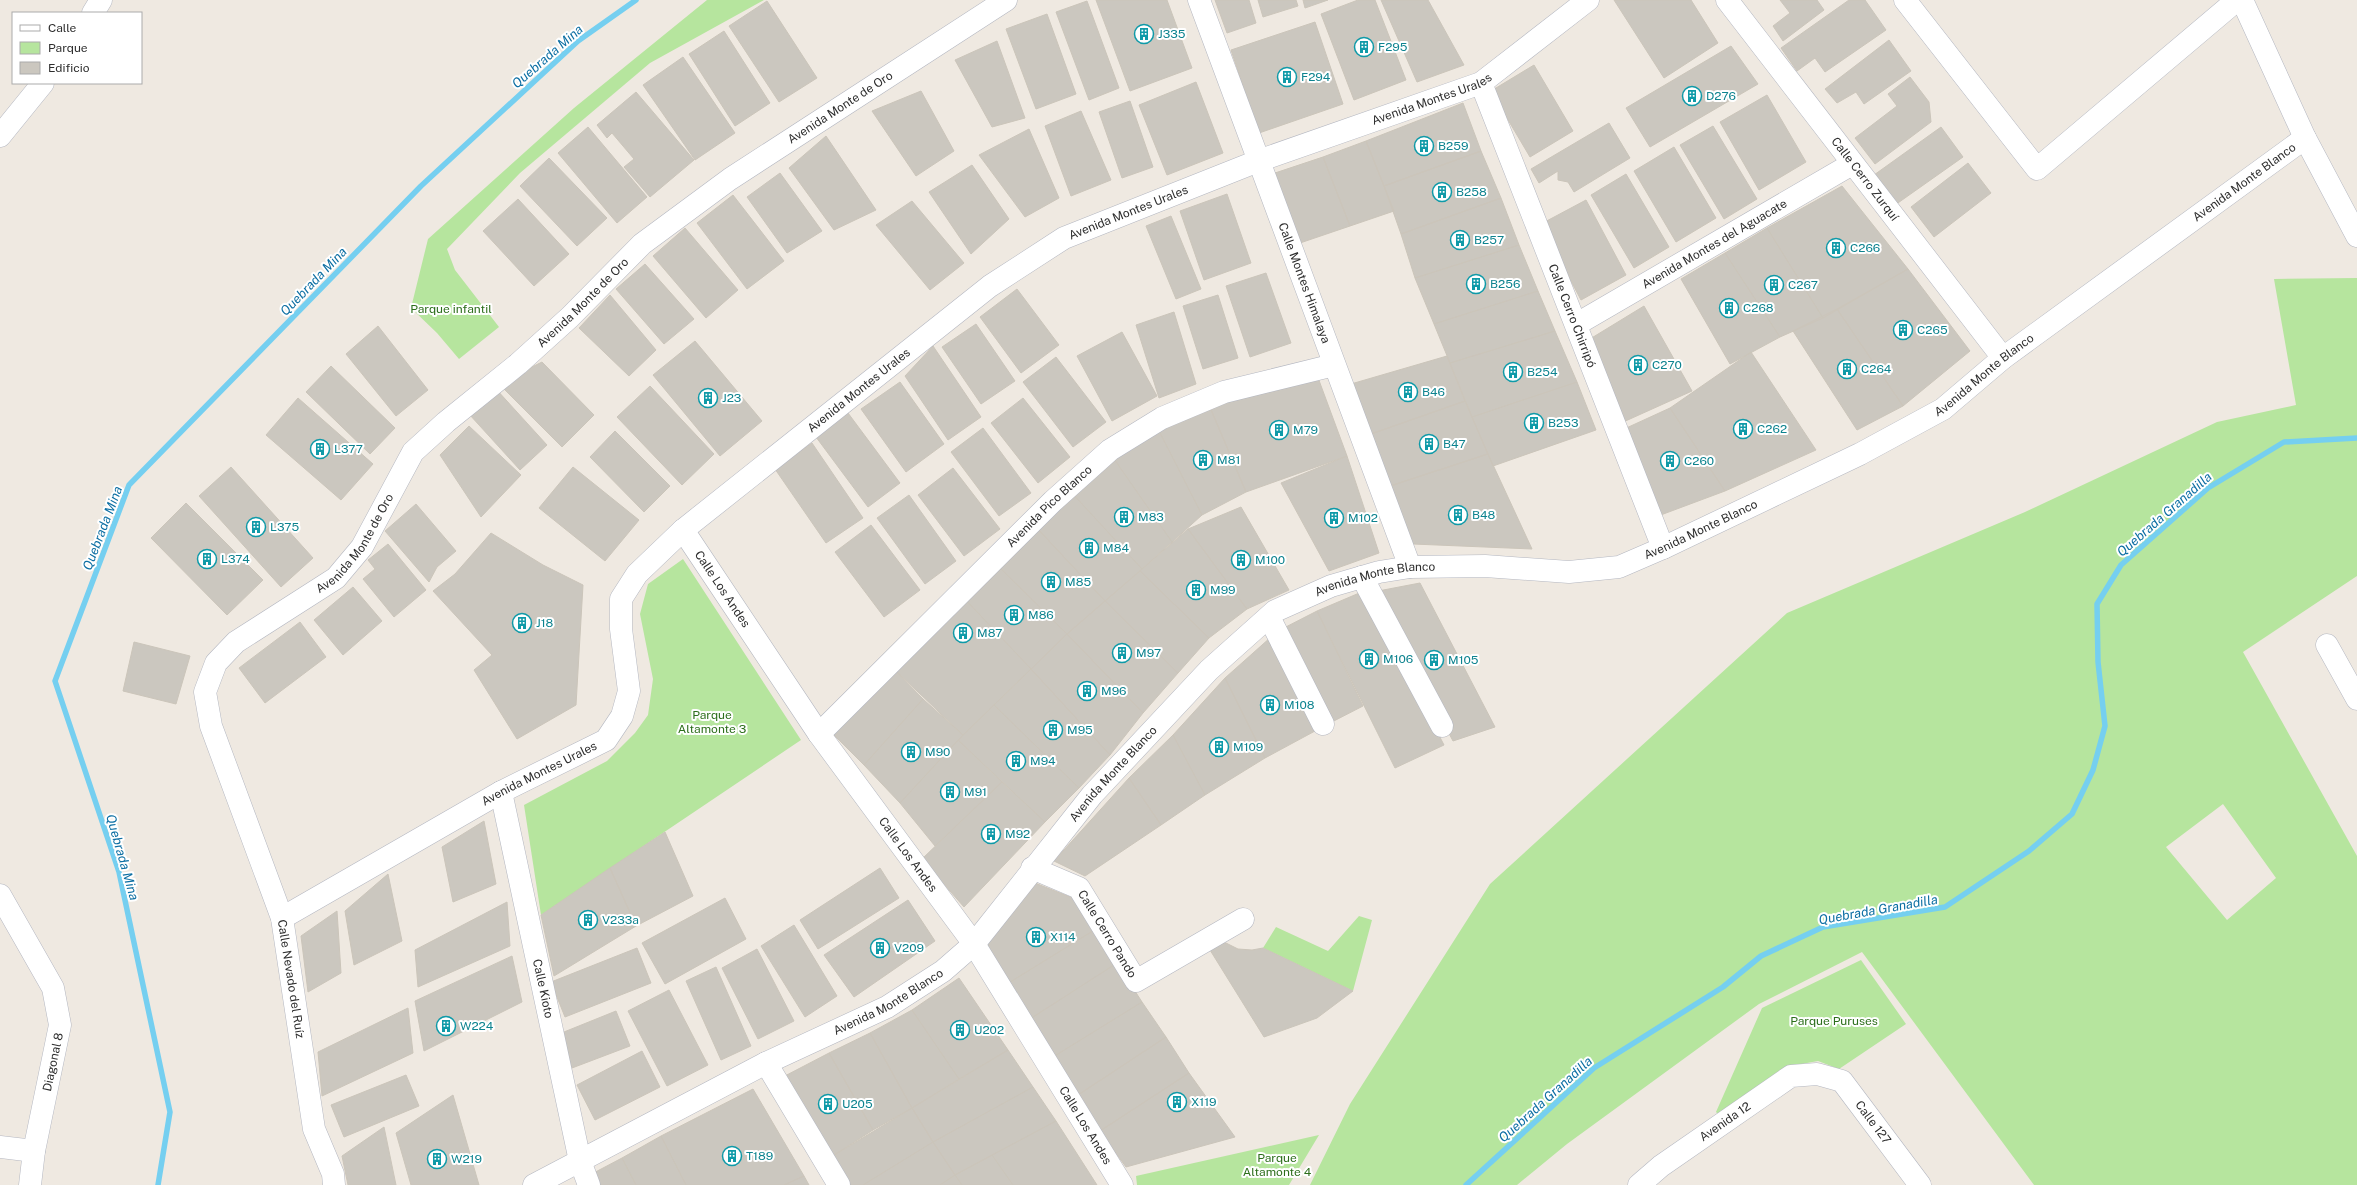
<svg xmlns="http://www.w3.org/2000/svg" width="2357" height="1185" viewBox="0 0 2357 1185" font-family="'Public Sans',sans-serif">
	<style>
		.green { fill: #b6e59e; fill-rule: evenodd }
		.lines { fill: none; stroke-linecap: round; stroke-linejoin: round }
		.stream { stroke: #75cff0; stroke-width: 5.5 }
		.building { fill: #cbc7bf; stroke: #cbc5ba }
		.minor-casing { stroke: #b4b7c1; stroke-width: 23 }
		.minor { stroke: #fff; stroke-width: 22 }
		.labels { text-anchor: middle; stroke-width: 4; stroke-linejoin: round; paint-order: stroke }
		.culture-label { font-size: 12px; fill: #0d838f; stroke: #fff; text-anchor: start }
		.street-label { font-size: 12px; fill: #2e2e2e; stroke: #fff }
		.park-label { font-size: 12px; fill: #2c6e1b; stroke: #fff }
		.water-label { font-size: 13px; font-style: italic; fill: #0d6fa3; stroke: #fff }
	</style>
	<rect width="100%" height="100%" fill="#efe9e1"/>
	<path class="green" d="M707,0H764L650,63L520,173L447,249L455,270L499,327L459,359L437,333L411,308L428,239L574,108Z
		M2357,278V576L2243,652L2357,856V1185H2034L1862,952L1759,1004L1567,1144L1517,1185H1310L1350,1104L1490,884L1787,613L2025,512L2217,422L2296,405L2274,279ZM2223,804L2276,878L2227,920L2166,847Z
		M683,559L801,740L541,915L524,805L607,761L635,733L648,715L653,679L640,614L648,584Z
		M1359,916L1372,920L1353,991L1263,948L1276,927L1328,951Z
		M1861,960L1906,1024L1839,1069L1818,1061L1796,1065L1720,1116L1716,1112L1762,1008Z
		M1319,1135L1289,1185H1137L1136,1176Z"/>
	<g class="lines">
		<path class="stream" d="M158,1185L170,1112L119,872L55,681L129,485L421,186L578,41L636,0
			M1466,1185L1594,1068L1723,987L1761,956L1823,927L1945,907L2029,851L2072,814L2093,770L2105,726L2098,662L2097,604L2121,565L2208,488L2284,442L2357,438"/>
	</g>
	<path class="building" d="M1096,0H1167L1192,68L1130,91Z
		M1215,0H1249L1256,23L1227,33Z
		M1258,0H1296L1298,6L1263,17Z
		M1303,0H1328L1305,8Z
		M1358,0H1375L1406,80L1354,100L1321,14Z
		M1381,0H1428L1464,65L1417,82Z
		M1614,0H1691L1718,43L1664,78Z
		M1780,0H1817L1824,10L1783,41L1773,26L1790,13Z
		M1849,0H1865L1886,30L1825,72L1815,58L1797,71L1781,48Z
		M767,1L817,78L779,102L729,26Z
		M1087,1L1119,88L1089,100L1056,12Z
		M1047,14L1076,94L1036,109L1006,29Z
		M1315,22L1343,104L1259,133L1231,50Z
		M724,31L770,103L735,126L689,54Z
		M1889,40L1911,71L1864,104L1856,92L1837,103L1825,89Z
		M997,41L1025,118L992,127L955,60Z
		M1731,46L1758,84L1650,147L1626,108Z
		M683,57L735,133L695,160L643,85Z
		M1534,65L1573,131L1530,157L1491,91Z
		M1910,77L1929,102L1931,122L1875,164L1855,138L1897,106L1888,94Z
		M1196,82L1223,153L1167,175L1139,105Z
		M921,91L954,151L916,176L872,111Z
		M636,92L694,160L650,197L624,167L634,159L612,133L607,138L597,125Z
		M1767,95L1806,162L1759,190L1720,122Z
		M1130,101L1153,167L1122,178L1099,112Z
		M1463,103L1481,151L1384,186L1366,141Z
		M1081,111L1111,180L1071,196L1045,126Z
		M1609,123L1630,158L1574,192L1568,182L1558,180V171L1539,183L1531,169Z
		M1713,126L1757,199L1724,219L1680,145Z
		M588,127L647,197L617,223L558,153Z
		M1941,127L1963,157L1895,205L1874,175Z
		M1029,129L1059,198L1025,217L979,155Z
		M826,136L876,210L834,230L789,168Z
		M1366,141L1394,211L1350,226L1323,157Z
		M1674,147L1716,218L1676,242L1634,171Z
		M1481,151L1501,198L1401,234L1384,186Z
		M1323,157L1350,226L1297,244L1275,173Z
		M549,158L607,218L577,246L520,186Z
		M1968,163L1991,193L1934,237L1911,207Z
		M972,165L1009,219L971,254L929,192Z
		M780,173L822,231L787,253L747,197Z
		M1626,174L1669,247L1634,268L1591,195Z
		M1842,186L1908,269L1823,318L1767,228Z
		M1227,194L1251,263L1204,280L1180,211Z
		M733,195L784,261L747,289L697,223Z
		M1501,198L1519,245L1415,278L1401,234Z
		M518,199L569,254L534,286L483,231Z
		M1586,200L1626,275L1581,300L1541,224Z
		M912,201L964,263L930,290L876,225Z
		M1171,216L1201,289L1176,299L1146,226Z
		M685,228L738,290L706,318L653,256Z
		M1767,228L1823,318L1780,337L1725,253Z
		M1519,245L1538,291L1434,324L1415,278Z
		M1725,253L1780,337L1730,364L1681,279Z
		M645,264L694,319L664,344L616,289Z
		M1908,269L1970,351L1903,406L1837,309Z
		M1266,273L1291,343L1250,357L1226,286Z
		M1017,289L1059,345L1021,373L980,317Z
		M1538,291L1555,331L1450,363L1434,324Z
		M610,295L656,350L629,376L579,328Z
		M1218,295L1238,358L1203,369L1183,306Z
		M1644,306L1692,391L1621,423L1590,339Z
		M1837,309L1903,406L1857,430L1793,331Z
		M1174,312L1196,384L1159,398L1136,325Z
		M976,324L1015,381L981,404L942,347Z
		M378,326L428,390L396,416L346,354Z
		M1555,331L1577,382L1472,417L1450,363Z
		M1122,332L1157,396L1112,421L1077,356Z
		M695,341L762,421L720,456L653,375Z
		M933,346L981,417L948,440L905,376Z
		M1751,352L1816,450L1725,491L1670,408Z
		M1447,356L1465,401L1371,434L1351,384Z
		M1056,357L1106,422L1073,447L1023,382Z
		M542,362L594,415L562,447L504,389L522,372Z
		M331,366L395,428L370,454L306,392Z
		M1317,375L1347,456L1246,492L1209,405Z
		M900,382L944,444L906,472L861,409Z
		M1577,382L1596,430L1493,466L1472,417Z
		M650,386L714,454L682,485L617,417Z
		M496,389L547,445L520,470L469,414Z
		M298,398L373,464L341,500L266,435Z
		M1023,398L1070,457L1038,483L991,423Z
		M1465,401L1488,454L1390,486L1371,434Z
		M1209,405L1246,492L1202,515L1157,427Z
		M1670,408L1725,491L1658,516L1622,430Z
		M848,413L900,483L868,507L816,437Z
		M469,426L521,475L481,517L440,455Z
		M1157,427L1202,515L1172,542L1112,456Z
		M983,428L1031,493L999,516L951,452Z
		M615,431L670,486L644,512L590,457Z
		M812,443L863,518L826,543L775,469Z
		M1488,454L1532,549L1413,544L1390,486Z
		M1112,456L1172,542L1142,569L1071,492Z
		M1347,456L1379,553L1329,571L1281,483Z
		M231,467L313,558L281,587L199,496Z
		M573,467L639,520L605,561L539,508Z
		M953,468L1000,529L964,556L918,495Z
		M1071,492L1142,569L1105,601L1035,526Z
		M909,495L956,561L925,584L877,518Z
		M186,503L263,580L227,615L151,538Z
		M416,504L456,551L437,567L429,582L385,531Z
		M1241,507L1289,590L1247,609L1188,529Z
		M871,525L920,590L884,617L835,552Z
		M1035,526L1105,601L1067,634L996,564Z
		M1188,529L1247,609L1209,638L1140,571Z
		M491,533L543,565L583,585L576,705L517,739L474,670L492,655L433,591L455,574Z
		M388,544L426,590L394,617L363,579L375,569L368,560Z
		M996,564L1067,634L1031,669L963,597Z
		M1140,571L1209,638L1178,673L1105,601Z
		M1420,583L1495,727L1453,741L1373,592Z
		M353,587L382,621L343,655L314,620Z
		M1364,591L1444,745L1395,768L1317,611Z
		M963,597L1031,669L963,735L894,669Z
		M1105,601L1178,673L1143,713L1067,634Z
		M1317,611L1363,706L1326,725L1278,631Z
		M300,622L326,657L265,703L239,668Z
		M1067,634L1143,713L1110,755L1031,669Z
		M1271,637L1315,731L1265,758L1225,678Z
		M134,642L190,656L176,704L123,691Z
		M894,669L923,699L864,765L832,733Z
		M1031,669L1110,755L1079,788L994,705Z
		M1225,678L1265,758L1205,795L1173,735Z
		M923,699L963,735L900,803L864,765Z
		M994,705L1079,788L1045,822L958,740Z
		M1173,735L1205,795L1161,825L1129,778Z
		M958,740L1002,782L935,846L900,803Z
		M1129,778L1161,825L1085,876L1054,861Z
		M1002,782L1045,822L964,907L922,859Z
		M484,821L496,884L453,902L442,847Z
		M665,832L693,896L636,926L610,868Z
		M610,868L636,926L554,976L541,915Z
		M880,868L899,898L818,949L800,920Z
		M388,874L402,941L354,965L345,911Z
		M1030,881L1075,899L1096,929L1007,984L982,945Z
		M725,898L746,939L665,984L642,943Z
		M908,900L935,941L854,997L824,955Z
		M507,902L510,946L418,987L415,950Z
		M337,911L341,973L308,992L301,936Z
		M794,925L837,996L805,1017L761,946Z
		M1096,929L1117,963L1030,1019L1007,984Z
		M1216,942L1226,943L1238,949L1252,950L1263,948L1353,991L1317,1018L1264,1037L1210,950Z
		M637,948L651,983L565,1017L551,982Z
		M757,949L794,1021L758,1039L722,968Z
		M512,956L522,1002L424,1051L415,1001Z
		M1117,963L1142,1002L1053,1057L1030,1019Z
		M716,967L751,1046L721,1060L686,981Z
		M959,978L1008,1050L959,1079L912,1010Z
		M669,990L708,1065L667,1086L628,1011Z
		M1142,1002L1166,1037L1078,1095L1053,1057Z
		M408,1008L413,1053L322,1096L318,1052Z
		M912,1010L959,1079L912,1108L870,1033Z
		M616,1011L630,1046L572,1068L559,1034Z
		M870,1033L912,1108L873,1130L829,1053Z
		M1166,1037L1189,1073L1100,1131L1078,1095Z
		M1008,1050L1033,1087L933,1142L912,1108Z
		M642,1051L660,1087L595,1120L577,1085Z
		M829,1053L873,1130L831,1157L781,1078Z
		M1189,1073L1235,1137L1126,1167L1100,1131Z
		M406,1075L419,1106L344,1137L331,1105Z
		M1033,1087L1056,1121L955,1175L933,1142Z
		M753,1089L804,1176L784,1185H686L661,1136Z
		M453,1095L479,1185H411L396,1133Z
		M912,1108L933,1142L863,1185H847L831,1157Z
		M1056,1121L1097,1185H1013L992,1155Z
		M384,1127L396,1185H348L342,1156Z
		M661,1136L686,1185H636L622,1158Z
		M933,1142L955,1175L940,1185H863Z
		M992,1155L1013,1185H962L955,1175Z
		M622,1158L636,1185H589L586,1177Z
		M955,1175L962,1185H940Z
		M804,1176L809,1185H784Z"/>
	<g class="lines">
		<g class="minor-casing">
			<g id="minor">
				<path id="s1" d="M1199,0L1410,567"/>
				<path id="s2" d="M1727,0L2003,358"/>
				<path d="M1905,0L2037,169L2237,0"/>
				<path d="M2242,0L2305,138L2357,236"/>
				<path d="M93,13L101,0"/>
				<path id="s3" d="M1481,83L1663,548"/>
				<path d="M0,136L43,83"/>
				<path id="s4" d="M1577,324L1852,164"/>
				<path id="s5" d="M683,530L819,734L974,944L1122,1185"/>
				<path d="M1362,577L1442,726"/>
				<path d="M1269,617L1323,724"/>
				<path d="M2327,645L2357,699"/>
				<path id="s6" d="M819,734L1053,501L1110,450L1162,418L1224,392L1334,365"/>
				<path id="s7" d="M501,792L580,1161L589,1185"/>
				<path id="s8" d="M1032,868L1079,888L1136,981L1243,919"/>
				<path d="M0,895L53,988L60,1025L34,1151L30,1185"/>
				<path id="s9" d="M282,918L501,792L606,740L622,716L629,691L621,629V599L637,574L683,530L990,286L1064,238L1258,161L1481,83L1588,0"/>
				<path d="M766,1063L839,1185"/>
				<path d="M0,1147L34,1151"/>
				<path id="s10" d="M334,1185L333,1174L314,1129L282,918L211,726L205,692L216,663L236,642L336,578L362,547L413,452L446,422L518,364L570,317L642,244L730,179L1006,0"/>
				<path id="s11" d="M534,1185L766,1063L887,1007L943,971L974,944L1092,795L1209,670L1275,611L1331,586L1379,572L1410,567L1485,566L1569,572L1619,567L1663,548L1860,454L1943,409L2003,358L2305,138"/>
				<path id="s12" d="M1639,1185L1661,1166L1791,1076L1817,1074L1842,1081L1920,1185"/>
			</g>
		</g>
		<use href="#minor" class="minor"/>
	</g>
	<defs>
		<g id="building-ring" transform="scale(1)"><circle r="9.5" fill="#fff" stroke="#0f9aa8" stroke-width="1.5"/><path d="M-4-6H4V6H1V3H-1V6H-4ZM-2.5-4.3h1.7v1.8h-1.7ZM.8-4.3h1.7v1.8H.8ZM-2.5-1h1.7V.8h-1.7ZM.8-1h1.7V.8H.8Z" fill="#0f9aa8"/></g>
	</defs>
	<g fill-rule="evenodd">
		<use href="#building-ring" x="1144" y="34"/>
		<use href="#building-ring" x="1364" y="47"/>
		<use href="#building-ring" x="1287" y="77"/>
		<use href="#building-ring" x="1692" y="96"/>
		<use href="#building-ring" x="1424" y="146"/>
		<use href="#building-ring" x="1442" y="192"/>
		<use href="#building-ring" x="1460" y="240"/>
		<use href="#building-ring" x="1836" y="248"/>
		<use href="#building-ring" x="1476" y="284"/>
		<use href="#building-ring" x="1774" y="285"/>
		<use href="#building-ring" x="1729" y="308"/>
		<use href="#building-ring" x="1903" y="330"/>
		<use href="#building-ring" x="1638" y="365"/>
		<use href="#building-ring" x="1847" y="369"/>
		<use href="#building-ring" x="1513" y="372"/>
		<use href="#building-ring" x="1408" y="392"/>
		<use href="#building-ring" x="708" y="398"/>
		<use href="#building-ring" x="1534" y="423"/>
		<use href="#building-ring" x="1743" y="429"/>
		<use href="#building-ring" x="1279" y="430"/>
		<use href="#building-ring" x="1429" y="444"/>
		<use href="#building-ring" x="320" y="449"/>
		<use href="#building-ring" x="1203" y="460"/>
		<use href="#building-ring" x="1670" y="461"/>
		<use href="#building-ring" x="1458" y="515"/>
		<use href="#building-ring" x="1124" y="517"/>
		<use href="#building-ring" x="1334" y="518"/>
		<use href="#building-ring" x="256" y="527"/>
		<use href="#building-ring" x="1089" y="548"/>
		<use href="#building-ring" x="207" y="559"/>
		<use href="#building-ring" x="1241" y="560"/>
		<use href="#building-ring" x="1051" y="582"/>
		<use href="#building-ring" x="1196" y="590"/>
		<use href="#building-ring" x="1014" y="615"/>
		<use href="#building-ring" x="522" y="623"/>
		<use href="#building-ring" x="963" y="633"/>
		<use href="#building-ring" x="1122" y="653"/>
		<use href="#building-ring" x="1369" y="659"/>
		<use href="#building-ring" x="1434" y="660"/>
		<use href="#building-ring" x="1087" y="691"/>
		<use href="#building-ring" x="1270" y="705"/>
		<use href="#building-ring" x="1053" y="730"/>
		<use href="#building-ring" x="1219" y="747"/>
		<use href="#building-ring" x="911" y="752"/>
		<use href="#building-ring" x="1016" y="761"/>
		<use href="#building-ring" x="950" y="792"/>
		<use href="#building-ring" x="991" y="834"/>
		<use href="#building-ring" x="588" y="920"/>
		<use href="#building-ring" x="1036" y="937"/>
		<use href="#building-ring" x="880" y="948"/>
		<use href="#building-ring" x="446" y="1026"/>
		<use href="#building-ring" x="960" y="1030"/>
		<use href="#building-ring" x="1177" y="1102"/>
		<use href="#building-ring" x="828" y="1104"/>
		<use href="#building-ring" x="732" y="1156"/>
		<use href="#building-ring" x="437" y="1159"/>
	</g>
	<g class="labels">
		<g class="culture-label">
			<text x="1158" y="38">J335</text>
			<text x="1378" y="51">F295</text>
			<text x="1301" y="81">F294</text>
			<text x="1706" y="100">D276</text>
			<text x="1438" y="150">B259</text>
			<text x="1456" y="196">B258</text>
			<text x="1474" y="244">B257</text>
			<text x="1850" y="252">C266</text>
			<text x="1490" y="288">B256</text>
			<text x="1788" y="289">C267</text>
			<text x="1743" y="312">C268</text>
			<text x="1917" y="334">C265</text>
			<text x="1652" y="369">C270</text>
			<text x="1861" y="373">C264</text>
			<text x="1527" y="376">B254</text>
			<text x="1422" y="396">B46</text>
			<text x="722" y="402">J23</text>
			<text x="1548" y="427">B253</text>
			<text x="1757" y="433">C262</text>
			<text x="1293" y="434">M79</text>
			<text x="1443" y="448">B47</text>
			<text x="334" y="453">L377</text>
			<text x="1217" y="464">M81</text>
			<text x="1684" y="465">C260</text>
			<text x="1472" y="519">B48</text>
			<text x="1138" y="521">M83</text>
			<text x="1348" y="522">M102</text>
			<text x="270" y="531">L375</text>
			<text x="1103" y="552">M84</text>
			<text x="221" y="563">L374</text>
			<text x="1255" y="564">M100</text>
			<text x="1065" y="586">M85</text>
			<text x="1210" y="594">M99</text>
			<text x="1028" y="619">M86</text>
			<text x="536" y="627">J18</text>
			<text x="977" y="637">M87</text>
			<text x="1136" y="657">M97</text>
			<text x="1383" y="663">M106</text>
			<text x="1448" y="664">M105</text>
			<text x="1101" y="695">M96</text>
			<text x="1284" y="709">M108</text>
			<text x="1067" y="734">M95</text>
			<text x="1233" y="751">M109</text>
			<text x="925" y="756">M90</text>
			<text x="1030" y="765">M94</text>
			<text x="964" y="796">M91</text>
			<text x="1005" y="838">M92</text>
			<text x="602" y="924">V233a</text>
			<text x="1050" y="941">X114</text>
			<text x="894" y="952">V209</text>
			<text x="460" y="1030">W224</text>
			<text x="974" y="1034">U202</text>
			<text x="1191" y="1106">X119</text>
			<text x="842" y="1108">U205</text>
			<text x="746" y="1160">T189</text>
			<text x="451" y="1163">W219</text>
		</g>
		<g class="street-label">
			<text dy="4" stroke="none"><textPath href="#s9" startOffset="1484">Avenida Montes Urales</textPath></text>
			<text dy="4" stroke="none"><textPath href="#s10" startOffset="1390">Avenida Monte de Oro</textPath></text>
			<text dy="4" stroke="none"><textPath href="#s2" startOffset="226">Calle Cerro Zurquí</textPath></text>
			<text dy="4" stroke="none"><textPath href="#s11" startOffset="2043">Avenida Monte Blanco</textPath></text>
			<text dy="4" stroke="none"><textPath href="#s9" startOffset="1160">Avenida Montes Urales</textPath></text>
			<text dy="4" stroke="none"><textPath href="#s4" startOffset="159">Avenida Montes del Aguacate</textPath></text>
			<text dy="4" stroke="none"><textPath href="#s1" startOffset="302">Calle Montes Himalaya</textPath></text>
			<text dy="4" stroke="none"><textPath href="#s10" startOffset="1066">Avenida Monte de Oro</textPath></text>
			<text dy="4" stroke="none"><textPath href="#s3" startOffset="250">Calle Cerro Chirripó</textPath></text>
			<text dy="4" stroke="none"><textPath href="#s11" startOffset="1719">Avenida Monte Blanco</textPath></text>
			<text dy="4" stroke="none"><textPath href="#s9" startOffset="835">Avenida Montes Urales</textPath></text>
			<text dy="4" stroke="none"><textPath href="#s6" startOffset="324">Avenida Pico Blanco</textPath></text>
			<text dy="4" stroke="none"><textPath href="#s11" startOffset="1395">Avenida Monte Blanco</textPath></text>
			<text dy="4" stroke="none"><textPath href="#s10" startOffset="730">Avenida Monte de Oro</textPath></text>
			<text dy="4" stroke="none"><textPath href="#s11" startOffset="1059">Avenida Monte Blanco</textPath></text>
			<text dy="4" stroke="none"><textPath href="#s5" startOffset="71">Calle Los Andes</textPath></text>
			<text dy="4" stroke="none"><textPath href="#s9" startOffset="295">Avenida Montes Urales</textPath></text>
			<text dy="4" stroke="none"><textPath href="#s11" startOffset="723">Avenida Monte Blanco</textPath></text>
			<text dy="4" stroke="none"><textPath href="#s5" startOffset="395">Calle Los Andes</textPath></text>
			<text dy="4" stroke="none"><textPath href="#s8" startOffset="105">Calle Cerro Pando</textPath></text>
			<text transform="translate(291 979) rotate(81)" y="4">Calle Nevado del Ruíz</text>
			<text dy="4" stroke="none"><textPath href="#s7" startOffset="201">Calle Kioto</textPath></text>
			<text dy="4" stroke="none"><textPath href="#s11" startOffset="399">Avenida Monte Blanco</textPath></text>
			<text transform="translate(53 1062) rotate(-78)" y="4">Diagonal 8</text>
			<text dy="4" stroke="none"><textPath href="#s12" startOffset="107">Avenida 12</textPath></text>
			<text dy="4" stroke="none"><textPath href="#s12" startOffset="291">Calle 127</textPath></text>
			<text dy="4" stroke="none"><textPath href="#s5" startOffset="719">Calle Los Andes</textPath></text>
		</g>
		<g class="park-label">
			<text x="451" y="313">Parque infantil</text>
			<text x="712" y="719">Parque<tspan x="712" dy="14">Altamonte 3</tspan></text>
			<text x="1834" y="1025">Parque Puruses</text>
			<text x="1277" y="1162">Parque<tspan x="1277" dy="14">Altamonte 4</tspan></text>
		</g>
		<g class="water-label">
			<text transform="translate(547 56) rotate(-41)" y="5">Quebrada Mina</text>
			<text transform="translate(313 281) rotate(-46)" y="5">Quebrada Mina</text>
			<text transform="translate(2164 514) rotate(-41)" y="5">Quebrada Granadilla</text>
			<text transform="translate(102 528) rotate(-69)" y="5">Quebrada Mina</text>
			<text transform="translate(123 857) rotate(74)" y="5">Quebrada Mina</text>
			<text transform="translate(1878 909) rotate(-10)" y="5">Quebrada Granadilla</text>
			<text transform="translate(1545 1099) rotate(-42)" y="5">Quebrada Granadilla</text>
		</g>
	</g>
	<rect x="12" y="12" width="130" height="72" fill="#ffffff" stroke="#ababab"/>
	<rect x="20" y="25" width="20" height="6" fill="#ffffff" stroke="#ababab"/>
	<text x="48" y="32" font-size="12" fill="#2e2e2e">Calle</text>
	<rect x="20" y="42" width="20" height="12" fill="#b6e59e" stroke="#ababab"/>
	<text x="48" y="52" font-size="12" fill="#2e2e2e">Parque</text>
	<rect x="20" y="62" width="20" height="12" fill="#cbc7bf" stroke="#ababab"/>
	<text x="48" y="72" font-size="12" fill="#2e2e2e">Edificio</text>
</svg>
